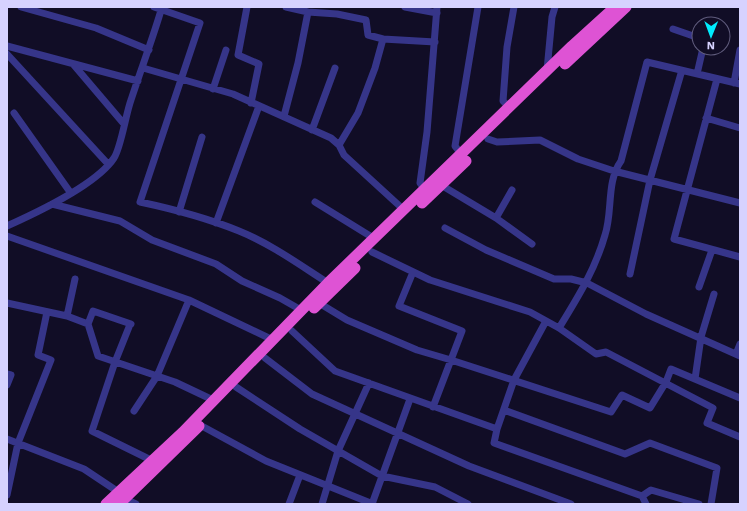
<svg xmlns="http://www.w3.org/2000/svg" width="747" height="511" viewBox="0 0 747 511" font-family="'Work Sans',sans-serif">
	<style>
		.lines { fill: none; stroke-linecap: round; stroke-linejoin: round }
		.minor { stroke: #363589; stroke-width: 7 }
		.trunk { stroke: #de53d4; stroke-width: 11 }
	</style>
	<rect width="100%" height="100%" fill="#110d26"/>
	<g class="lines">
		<path class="minor" d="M21,7L96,28L149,50
			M154,7L200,23L140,202C173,209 207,218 239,231C271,244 300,265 328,283
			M247,7L238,55L259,64L251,103
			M286,7L308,12L337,14L366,20L368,35L383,39
			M405,7L437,13
			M673,29L699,38
			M7,46L138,81
			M7,54L108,164
			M73,64L124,124
			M143,68L233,94L331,138L339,145L344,155L404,210
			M547,70L552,17L555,7
			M697,74L703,48
			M717,79L674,239L740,257
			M734,83L740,50
			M213,89L226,50
			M510,108L503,101L507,47L514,7
			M14,113L70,192
			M284,116L298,63L308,12
			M706,118L740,128
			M312,130L335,68
			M488,139L497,142L540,140L578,159L614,171L740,203
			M339,145L358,113L375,68L383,39L435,42
			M462,155L455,146L478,7
			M441,185L496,218L532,244
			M425,190L420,183L427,132L437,7
			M315,202L375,239
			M52,204L120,221L152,240L216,264L242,281L280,298L301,310
			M179,212L202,137
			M496,218L512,190
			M216,223L259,106
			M7,226C36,213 97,184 114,158C121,148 126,113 131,100C141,69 153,38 162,7
			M445,228L486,250L554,279H571L587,283L646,314L740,356
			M7,236L189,300L273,340
			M372,252L430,280L530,312L559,328L596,354L606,352L713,408L707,423L740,437
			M413,272L399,306L462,331L433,407
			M630,274L650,180L682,70
			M699,287L712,250
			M7,303L67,316L88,324L98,356L175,382L213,400
			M319,303L347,320L417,350L451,360L611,412L622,395L650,408L666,382L671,369L740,398
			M67,316L75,279
			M88,324L93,311L131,324
			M129,327L115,362L92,431L153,461
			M559,328C578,297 595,270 605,235C613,211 606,182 621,161L647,62L740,84
			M292,331L335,371L497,429L494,443L642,496L651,490L699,504
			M736,354L740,344
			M265,358L312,394L469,466L571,504
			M7,374L11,375L7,385
			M695,379L701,337L714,294
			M236,387L300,429L382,476L435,487L468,504
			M504,410L625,454L650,443L717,468L711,504
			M134,411L157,376L189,300
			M200,425L266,461L373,504
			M497,429L514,380L546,321
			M7,439L84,469L120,493
			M7,495L18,443L51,360L38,355L47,312
			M642,496L646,504
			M125,499L136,504
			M289,504L300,475
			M322,504L338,451L369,383
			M372,504L410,399"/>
		<path class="trunk" d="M565,64L626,7
			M422,203L466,161
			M314,308L355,268
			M106,504L183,432L328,283L572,46L615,7
			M119,504L199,426"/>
	</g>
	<rect width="747" height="511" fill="none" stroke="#d6d2ff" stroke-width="16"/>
	<g transform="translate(711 36) rotate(181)"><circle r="19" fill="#110d26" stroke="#605c7d"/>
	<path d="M0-3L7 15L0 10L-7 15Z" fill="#00ecfd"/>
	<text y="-6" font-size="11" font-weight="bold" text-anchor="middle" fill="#d6d2ff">N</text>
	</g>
</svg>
